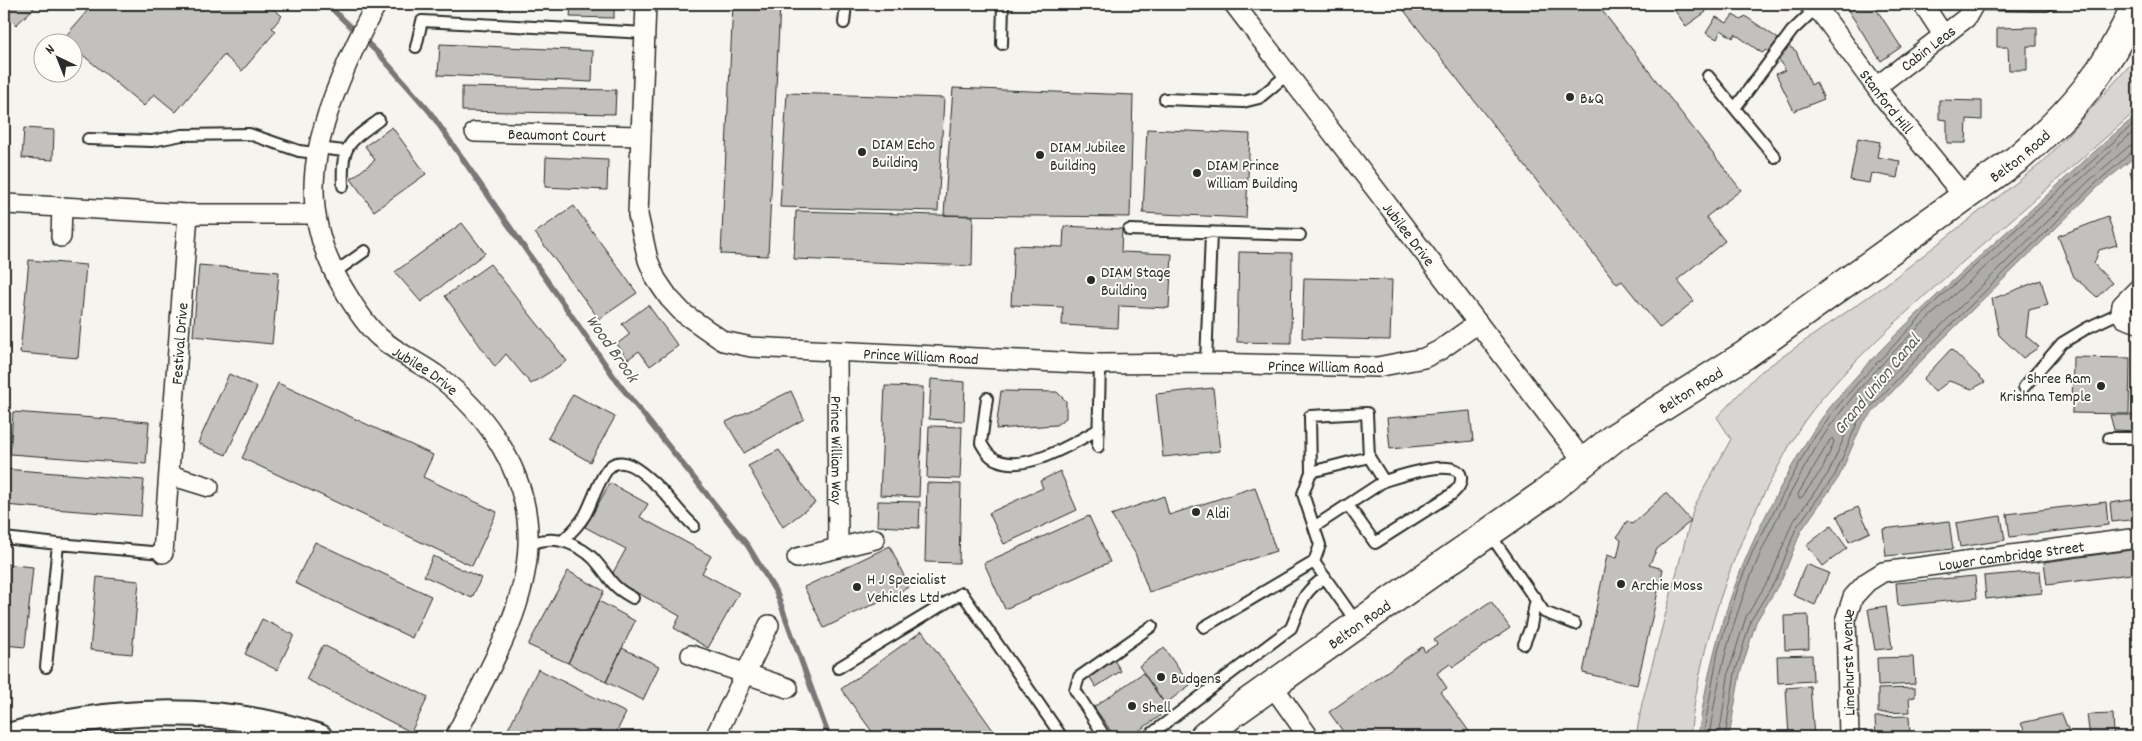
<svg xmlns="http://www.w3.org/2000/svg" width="2142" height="741" viewBox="0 0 2142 741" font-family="Dekko,sans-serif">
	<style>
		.green { fill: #d7d6d2; stroke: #81807e }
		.water { fill: #adaca9; stroke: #797877 }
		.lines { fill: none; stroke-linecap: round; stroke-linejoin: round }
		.shore { stroke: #5f5f5d; stroke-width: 1 }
		.stream { stroke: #797877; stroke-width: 5.5 }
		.building { fill: #c2c1be; stroke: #2b2b2b }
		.service-casing { stroke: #2b2b2b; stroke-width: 14 }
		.minor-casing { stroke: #2b2b2b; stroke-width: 22 }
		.tertiary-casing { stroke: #2b2b2b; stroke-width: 28 }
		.primary-casing { stroke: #2b2b2b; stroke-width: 31 }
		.service { stroke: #fdfcf7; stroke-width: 10 }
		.minor { stroke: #fdfcf7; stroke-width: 19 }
		.tertiary { stroke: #fdfcf7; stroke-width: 24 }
		.primary { stroke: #fdfcf7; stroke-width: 28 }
		.poi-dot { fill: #2b2b2b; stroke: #fdfcf7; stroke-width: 2 }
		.labels { text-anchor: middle; stroke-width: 4; stroke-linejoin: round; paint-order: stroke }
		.street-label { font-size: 16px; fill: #2b2b2b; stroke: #fdfcf7 }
		.poi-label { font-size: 16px; fill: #2b2b2b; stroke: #fdfcf7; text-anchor: start }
		.water-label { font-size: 18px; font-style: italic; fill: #585857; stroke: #fdfcf7 }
	</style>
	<rect width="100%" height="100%" fill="#f5f4ef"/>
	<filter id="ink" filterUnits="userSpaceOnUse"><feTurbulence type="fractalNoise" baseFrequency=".02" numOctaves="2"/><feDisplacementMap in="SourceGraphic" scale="10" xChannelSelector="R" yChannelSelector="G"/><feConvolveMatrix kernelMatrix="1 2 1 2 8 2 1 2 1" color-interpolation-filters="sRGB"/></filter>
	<g filter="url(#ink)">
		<path class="green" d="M2138,56V109C2078,162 2018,214 1957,267C1906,313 1846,364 1805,420C1794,435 1786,453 1777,469C1731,552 1700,643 1690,737H1636L1642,703L1694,507L1731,439L1717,417L1759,373L1885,285L2043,162Z"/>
		<path class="water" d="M2138,114V154L2097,188L1973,309L1923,359L1862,424L1839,477L1801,531L1782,579L1756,622L1740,674L1729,737H1698C1711,643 1735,571 1780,488C1795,461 1809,435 1827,411C1879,345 1942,291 2003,235C2048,195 2092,152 2138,114Z"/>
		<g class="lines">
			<path class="shore" d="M1833,439L1834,442L1823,468L1802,497L1799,498L1798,494L1830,440Z
				M1703,737L1718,651L1738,588L1752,553L1809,445L1832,413L1856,385L1938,299L2138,120
				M1709,737C1722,647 1746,574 1790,494C1804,468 1818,442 1836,418C1885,353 1949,299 2010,245C2053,206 2094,165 2138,128
				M1719,737L1729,671L1746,617L1772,574L1791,525L1829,472L1853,417L1915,351L2090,180L2129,146L2138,144
				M1725,737L1735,673L1751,620L1778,576L1796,528L1835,475L1858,421L1919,356L1970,306L2094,185L2133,151L2138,150"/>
			<path class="stream" d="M327,4L379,54L430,112L619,384L748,546L777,594L829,737"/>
		</g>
		<path class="building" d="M4,4H32L35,7L16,25L4,11Z
			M93,4H268L282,16L272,28L276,31L242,71L224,55L176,112L154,94L144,106L72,46V42H69L64,38Z
			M473,4H504L503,9L473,8Z
			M571,4H614V18L570,17Z
			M733,4H780L768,256L721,254Z
			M1399,4H1597L1741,190L1706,217L1725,241L1677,280L1694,301L1660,328L1622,281L1617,284Z
			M1670,4H1700L1706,12L1686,26Z
			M1844,4H1873L1901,47L1881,61Z
			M1733,15L1741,20L1745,16L1796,51L1811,85L1816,82L1824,99L1794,111L1776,74L1785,70L1782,63L1766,50L1762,53L1735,34L1733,38L1721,30L1717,39L1706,33L1716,17L1727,23Z
			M2037,27V46H2027V70H2009L2008,47H1997V28Z
			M440,44L593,51L592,82L438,75Z
			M462,87L616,90L615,114L462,111Z
			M953,88L1133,95L1130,217L944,215Z
			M787,93L944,98L938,211L780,207Z
			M1939,100L1982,101V120L1967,119L1966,143H1947V120L1939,119Z
			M392,127L426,174L374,211L351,179L375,160L365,146Z
			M24,128L54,130L53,160L22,158Z
			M1147,129L1250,134L1246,218L1143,213Z
			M1858,138L1880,142L1877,157L1900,161L1897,178L1871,173L1869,183L1850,180Z
			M546,157L608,160L607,190L545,187Z
			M2138,169V198L2130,172Z
			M574,206L637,293L599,319L535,233Z
			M796,211L973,216L972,266L794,259Z
			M2108,217L2117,245L2099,250L2094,264L2112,283L2097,297L2074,277L2058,236Z
			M462,223L485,253L421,302L395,272Z
			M1064,226L1122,229L1121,252L1172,254L1169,308L1119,306L1118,328L1062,325L1063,307L1011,305L1014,245L1063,247Z
			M1239,252L1292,253L1291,343L1237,342Z
			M29,260L86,265L78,358L20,353Z
			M490,264L567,361L531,384L506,354L495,367L445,296Z
			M199,265L279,272L272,344L193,336Z
			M1304,278L1392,280L1390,340L1302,338Z
			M2041,280L2048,305L2029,310L2026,336L2039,347L2023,358L1999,335L1992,299Z
			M648,305L678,346L650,366L639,351L628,359L617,344L630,334L622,324Z
			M1951,349L1985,382L1972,389L1949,381L1935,392L1923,379Z
			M2073,357L2130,358L2129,414L2072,413Z
			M229,374L257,387L226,455L198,443Z
			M931,379L965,382L964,421L929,419Z
			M278,383L433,455L423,477L497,512L472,566L242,458Z
			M885,386L923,387L919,497L880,495Z
			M1213,388L1220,451L1163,457L1156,394Z
			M791,391L804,419L744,453L726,422Z
			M1001,391L1057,392L1066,401V418L1056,425L996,429Z
			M573,394L615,417L590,462L548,438Z
			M1470,411L1473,441L1390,449L1387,418Z
			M13,412L149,422L146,464L10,454Z
			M2110,415H2138V431L2114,430Z
			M929,426L962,427L960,479L927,478Z
			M779,450L815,503L783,527L748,466Z
			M4,469L144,480L141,516L4,505Z
			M1060,471L1077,510L1004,544L989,513L1043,488L1040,481Z
			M610,483L648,504L640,517L711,556L702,573L739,593L708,648L674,628L680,616L610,578L626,549L585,527Z
			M927,483L961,484L959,563L925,562Z
			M1255,487L1276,551L1149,592L1135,553L1111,515L1164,496L1169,515Z
			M1666,493L1691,521L1657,549L1649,565L1663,569L1637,685L1583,673L1607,555L1617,558L1621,540L1617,537L1627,521L1632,524Z
			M2138,499V519L2112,522L2110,503Z
			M878,501L920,502L919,528L877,526Z
			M2106,502L2108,525L2010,537L2007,514Z
			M1858,507L1870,532L1849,542L1837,516Z
			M1089,516L1110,562L1005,609L984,563Z
			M2001,516L2005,540L1960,547L1956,523Z
			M1949,521L1953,549L1886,556L1883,529Z
			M1831,526L1847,548L1823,566L1807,545Z
			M315,542L431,596L412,638L295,583Z
			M890,546L909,587L824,628L804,587Z
			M2138,549V573L2047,585L2044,562Z
			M433,556L481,578L472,598L424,576Z
			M4,564L33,567L25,647L4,645Z
			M1806,564L1829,573L1815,605L1793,595Z
			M568,571L604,591L568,663L528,645Z
			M2040,571L2042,593L1986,599L1984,576Z
			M1975,576L1977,598L1898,606L1896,583Z
			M97,577L139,581L132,654L90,650Z
			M599,601L635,621L606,682L568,663Z
			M1491,601L1510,628L1453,667L1450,664L1437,673L1447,688L1441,692L1473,737H1347L1329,712L1422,647L1425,652L1437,644L1434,640Z
			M1886,606L1892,648L1875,650L1868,609Z
			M1808,615L1809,649L1785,650L1784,616Z
			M262,619L294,635L277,670L245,654Z
			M922,631L998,737H876L841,689Z
			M323,645L428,697L411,732L306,679Z
			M622,648L659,666L643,700L606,682Z
			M1164,648L1190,685L1165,704L1139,666Z
			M1812,655L1813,681L1778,683L1777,656Z
			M1913,657L1915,684L1878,686L1877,658Z
			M1114,660L1121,671L1096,687L1089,676Z
			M538,669L626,713L614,737H504Z
			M1143,673L1165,704L1156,710L1160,716L1130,737H1115L1094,707Z
			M1810,686L1814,737H1789L1786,688Z
			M1915,688V697L1909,698L1910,712L1878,713V689Z
			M2062,714L2071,737H2027L2021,723Z
			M2113,714L2114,737H2090L2087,715Z
			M1909,716L1910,735L1876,737L1875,717Z
			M1937,731L1940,737H1920Z
			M800,732L801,737H784Z"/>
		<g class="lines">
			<g class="service-casing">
				<path id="service" d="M1974,4L2047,5
					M844,23L846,4
					M1002,44L1003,4
					M416,47L422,21L646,33
					M1708,76L1775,157
					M1165,99L1243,102L1259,98L1288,74
					M1735,108L1792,31L1815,9
					M88,139L152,141L182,135L249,134L299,151L316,153
					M318,148L344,151
					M343,186C341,145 348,143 379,120
					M1129,230L1300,235
					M334,273L365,251
					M1206,363L1211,233
					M2024,387L2062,343L2087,328L2121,312
					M987,398L981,443C985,450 989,457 997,460C1026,473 1074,443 1099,429
					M2109,438H2138
					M1098,447L1100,364
					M1311,472L1310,416L1367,413L1369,457
					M1314,527L1384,481
					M1489,533L1544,612L1575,624
					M4,538L58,544L163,553
					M562,541C571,533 579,525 585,515C592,503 601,472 612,465C626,456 645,475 655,484C669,496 679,513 694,526
					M529,544C535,543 541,540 547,540C564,538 588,550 598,564C612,581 612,587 633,598
					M1314,562L1357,623
					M1204,627L1314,562L1320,545L1303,494L1311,472L1369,457L1384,481C1397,477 1458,456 1461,477C1462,485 1457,489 1452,494L1375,543L1348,505
					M1524,644L1531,626L1536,598
					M46,667L58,544
					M838,668L962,593L1062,737
					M1105,737L1075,690L1079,677L1152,626
					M1147,737L1291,628C1302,602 1301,594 1325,577"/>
			</g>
			<g class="minor-casing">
				<g id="minor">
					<path id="s1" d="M377,4C365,23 356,44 347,64C311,145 296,214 346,293C355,308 366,325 379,337C396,352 416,361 435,374C488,413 531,477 528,545C526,612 484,678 455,737"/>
					<path id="s2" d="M646,4L638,215L648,260L656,279L669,298L683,313L723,341L751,347L1100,364L1206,363L1377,367L1424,358L1440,350L1478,323"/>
					<path id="s3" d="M1234,4L1584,462"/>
					<path id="s4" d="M1809,4L1822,14L1884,98L1965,198"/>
					<path d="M1923,4L1944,36"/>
					<path id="s5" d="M1876,87L1966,18L1974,4"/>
					<path id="s6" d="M475,132L640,136"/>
					<path d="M6,204L188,214H315"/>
					<path d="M61,237L62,207"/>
					<path d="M2138,289L2122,305L2121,312L2124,318L2138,323"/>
					<path id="s7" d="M837,352L838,548"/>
					<path d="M170,475L209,487"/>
					<path id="s8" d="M163,553L188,214"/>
					<path d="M797,558L875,539"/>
					<path d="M691,655L788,688"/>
					<path d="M1272,685L1309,737"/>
					<path d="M715,737L769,625"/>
					<path id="s9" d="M1849,737L1846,618L1853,597L1867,582L1883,572L2138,538"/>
				</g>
			</g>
			<g class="tertiary-casing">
				<path id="tertiary" d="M4,737C105,708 219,703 320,737"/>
			</g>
			<g class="primary-casing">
				<g id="primary">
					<path id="s10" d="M1204,737L1233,713L1358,624L1547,492L1615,437L1745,355L2017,159C2071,113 2108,70 2136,4"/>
				</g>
			</g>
			<use href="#service" class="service"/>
			<use href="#minor" class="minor"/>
			<use href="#tertiary" class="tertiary"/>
			<use href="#primary" class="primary"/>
		</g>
	</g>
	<g class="poi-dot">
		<circle cx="1570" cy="97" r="5"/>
		<circle cx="862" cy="152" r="5"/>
		<circle cx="1040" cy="155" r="5"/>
		<circle cx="1197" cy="173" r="5"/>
		<circle cx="1091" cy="280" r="5"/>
		<circle cx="2101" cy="386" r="5"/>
		<circle cx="1196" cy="512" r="5"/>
		<circle cx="1621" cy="584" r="5"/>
		<circle cx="857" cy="587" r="5"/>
		<circle cx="1161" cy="677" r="5"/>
		<circle cx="1132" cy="706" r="5"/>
	</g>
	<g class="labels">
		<g class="street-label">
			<text dy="6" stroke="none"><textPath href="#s5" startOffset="65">Cabin Leas</textPath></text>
			<text dy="6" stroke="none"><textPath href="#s4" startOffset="125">Stanford Hill</textPath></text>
			<text dy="6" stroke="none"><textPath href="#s6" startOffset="82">Beaumont Court</textPath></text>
			<text dy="6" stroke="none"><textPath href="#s10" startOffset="1002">Belton Road</textPath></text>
			<text dy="6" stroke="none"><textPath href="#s3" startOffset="289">Jubilee Drive</textPath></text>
			<text dy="6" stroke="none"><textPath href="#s8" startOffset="210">Festival Drive</textPath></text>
			<text dy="6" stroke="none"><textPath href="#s2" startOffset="569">Prince William Road</textPath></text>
			<text dy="6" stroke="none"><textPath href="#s2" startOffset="974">Prince William Road</textPath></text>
			<text dy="6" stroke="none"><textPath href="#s1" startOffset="420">Jubilee Drive</textPath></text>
			<text dy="6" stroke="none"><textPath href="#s10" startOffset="598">Belton Road</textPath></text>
			<text dy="6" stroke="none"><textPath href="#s7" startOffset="98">Prince William Way</textPath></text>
			<text dy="6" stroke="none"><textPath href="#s9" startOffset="310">Lower Cambridge Street</textPath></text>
			<text dy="6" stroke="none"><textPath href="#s10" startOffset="192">Belton Road</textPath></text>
			<text dy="6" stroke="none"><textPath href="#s9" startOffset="75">Limehurst Avenue</textPath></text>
		</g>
		<g class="poi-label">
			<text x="1580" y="103">B&amp;Q</text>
			<text x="872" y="149">DIAM Echo<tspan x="872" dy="18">Building</tspan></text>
			<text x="1050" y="152">DIAM Jubilee<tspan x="1050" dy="18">Building</tspan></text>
			<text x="1207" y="170">DIAM Prince<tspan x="1207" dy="18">William Building</tspan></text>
			<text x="1101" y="277">DIAM Stage<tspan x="1101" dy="18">Building</tspan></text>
			<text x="2091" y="383" text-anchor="end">Shree Ram<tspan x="2091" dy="18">Krishna Temple</tspan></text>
			<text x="1206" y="518">Aldi</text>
			<text x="867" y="584">H J Specialist<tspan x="867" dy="18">Vehicles Ltd</tspan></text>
			<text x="1631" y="590">Archie Moss</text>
			<text x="1171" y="683">Budgens</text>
			<text x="1142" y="712">Shell</text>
		</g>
		<g class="water-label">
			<text transform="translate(613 348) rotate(55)" y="6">Wood Brook</text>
			<text transform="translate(1876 384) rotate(-50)" y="6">Grand Union Canal</text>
		</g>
	</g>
	<rect width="2142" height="741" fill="none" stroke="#fdfcf7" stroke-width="20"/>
	<rect x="10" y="10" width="2122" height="721" fill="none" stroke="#2b2b2b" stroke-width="2" filter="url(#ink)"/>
	<g transform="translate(58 58) rotate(317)"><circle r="24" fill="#fdfcf7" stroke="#a9a8a5"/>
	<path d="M0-4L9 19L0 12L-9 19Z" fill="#2b2b2b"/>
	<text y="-8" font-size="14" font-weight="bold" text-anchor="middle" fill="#2b2b2b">N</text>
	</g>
</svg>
